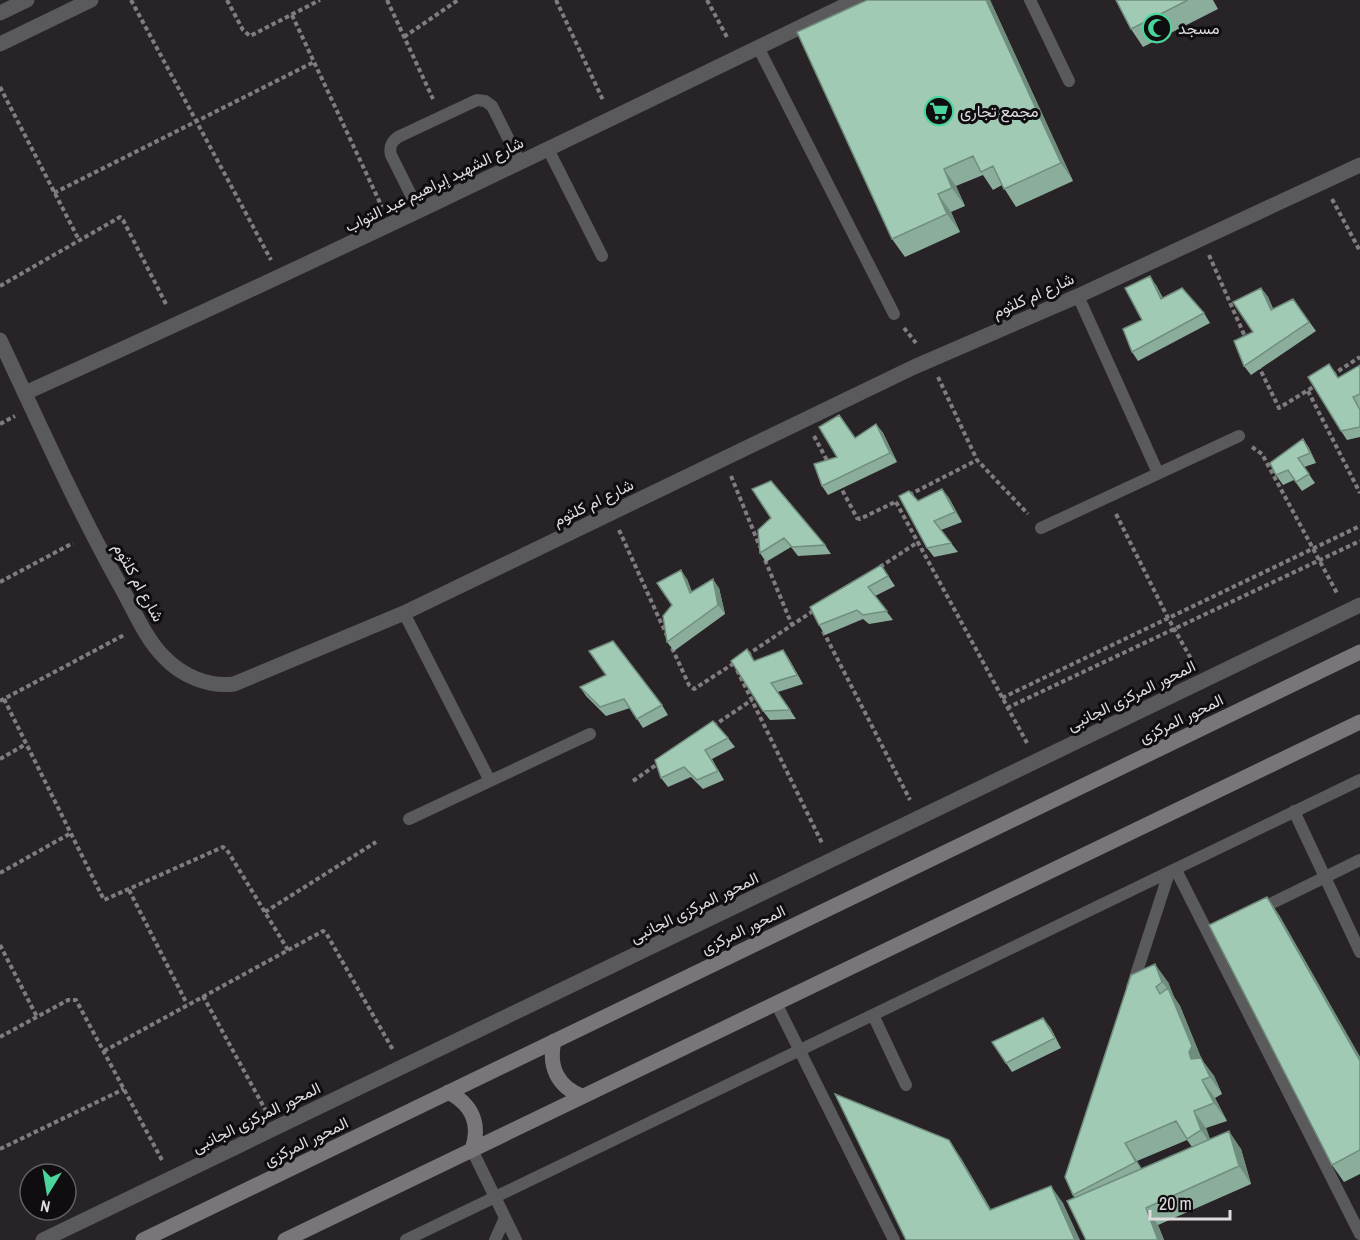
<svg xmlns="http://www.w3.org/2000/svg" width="1360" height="1240" viewBox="0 0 1360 1240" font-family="'Archivo Narrow',Vazirmatn,sans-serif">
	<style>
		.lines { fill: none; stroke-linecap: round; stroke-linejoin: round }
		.path { stroke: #807c80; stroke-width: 4; stroke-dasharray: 4.5 3; stroke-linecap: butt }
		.service { stroke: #5a595b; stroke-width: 12 }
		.minor { stroke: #5a595b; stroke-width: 15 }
		.secondary { stroke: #797679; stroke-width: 15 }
		.wall { fill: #8aae9b; fill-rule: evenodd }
		.shaded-wall { fill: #708d7e }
		.building { fill: #a0cab4; stroke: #708d7e; stroke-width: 1.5 }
		.labels { text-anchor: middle; stroke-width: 6; stroke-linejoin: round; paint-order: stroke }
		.poi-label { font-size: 16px; fill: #dfdcdf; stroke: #0f0d0f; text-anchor: start }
		.street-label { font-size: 16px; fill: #dfdcdf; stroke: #0f0d0f }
	</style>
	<rect width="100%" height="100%" fill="#272327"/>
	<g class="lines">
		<path class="path" d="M131,0L271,260
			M227,0L243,30L250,36L320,0
			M387,0L433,99
			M556,0L603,100
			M707,0L728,39
			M292,15L382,207
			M404,37L458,0
			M0,87L79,240
			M54,193L314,62
			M1332,199L1360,251
			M1209,255L1246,339
			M0,286L120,217L123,220L167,306
			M904,328L916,343
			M1258,365L1279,408L1318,384
			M1332,375L1360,357
			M938,377L977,460L1028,514
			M1308,391L1360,493
			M0,424L15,416
			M814,436L829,464
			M1252,447L1262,454L1338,595
			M731,476L760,547
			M839,484L857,518L860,519L897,501
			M909,495L977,460
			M896,502L1027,743
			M1116,514L1168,618L1194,664
			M619,530L668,638
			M765,560L792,625
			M880,567L918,542
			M0,582L73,543
			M823,631L910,800
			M672,648L689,685L694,689L736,662
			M747,655L816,609
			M737,670L822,843
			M1002,698L1360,526
			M4,699L104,900L223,847L227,850L288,950
			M0,701L124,635
			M1007,708L1360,541
			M713,726L752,700
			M0,759L26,744
			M633,781L659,763
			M0,873L71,833
			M129,890L187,1004
			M265,912L376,842
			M0,945L37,1017
			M203,996L266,1111
			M0,1037L68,1000H76L163,1162
			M104,1051L323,931L326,933L393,1050
			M0,1149L124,1089"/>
		<path class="service" d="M1030,0L1069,81
			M758,47L894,314
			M548,149L602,256
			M419,211L391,155C389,147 391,142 398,137L477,100L485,101L492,106L520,162
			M1078,296L1158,473
			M1041,528L1239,436
			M404,613L490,781
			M1294,811L1360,952
			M409,819L590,734
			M1176,870L1360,1234
			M1258,910L1360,860
			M1132,987L1169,873
			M776,1003L894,1240
			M873,1015L906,1085
			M472,1150L516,1240
			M406,1240L1360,780
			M495,1240L505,1218"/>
		<path class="minor" d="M0,13L27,0
			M0,44L91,0
			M0,340C39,423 76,507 121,587C134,610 145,638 164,657C182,676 208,687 234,684L404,613L914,367L1078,296L1360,165
			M25,393C304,268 580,134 856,0
			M43,1240L1360,605"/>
		<path class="secondary" d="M554,1041C548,1067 558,1087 582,1096
			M448,1092C472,1104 481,1124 472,1150
			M143,1240L1360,652
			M285,1240L1360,722"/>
	</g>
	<path class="wall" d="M867,0H990L1073,181L1016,207L1002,185L993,190L983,175L956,186L965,206L951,212L960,232L905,257L892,239Z
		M1116,0H1213L1218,9L1143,47L1131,29Z
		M1156,285L1163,298L1204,313L1210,323L1138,361L1132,352L1142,320Z
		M1261,288L1268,297L1273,309L1293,299L1316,331L1251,375L1244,366L1253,332Z
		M1360,365V437L1347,440L1341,431L1338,378Z
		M876,424L883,433L897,462L828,495L822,486L837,457L855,438Z
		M1303,439L1309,448L1316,463L1304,467L1315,483L1302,491L1294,480L1283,485L1276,475Z
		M942,489L949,498L962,522L941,530L958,552L934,557L927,548L918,501Z
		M758,530L825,545L831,554L798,556L791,547L766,562L760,553Z
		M881,565L895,586L875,596L893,620L869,624L863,619L825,635L819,625Z
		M687,579L692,592L719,588L725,614L674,651L667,642L672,605Z
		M783,650L789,659L803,684L778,692L796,719L770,720L763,711L755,661Z
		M606,675L662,705L668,715L643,728L630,708L606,716L586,696L580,687Z
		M728,738L735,747L712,759L724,780L703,789L691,777L668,787L661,778L655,760Z
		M1267,897L1279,915L1360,1057V1174L1344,1182L1332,1165Z
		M1131,975L1168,982L1174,997L1180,1006L1202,1060L1214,1076L1222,1094L1215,1098L1227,1121L1206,1128L1210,1139L1241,1149L1251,1184L1158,1225L1164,1240H1086L1075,1198L1073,1195ZM1187,1140L1192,1147L1142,1169L1137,1161Z
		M1050,1027L1061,1048L1012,1072L992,1042Z"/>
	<path class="shaded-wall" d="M986,0H990L1073,181L1061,163Z
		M944,169L956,186L965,206L952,188Z
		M938,194L951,212L960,232L947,214Z
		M1150,276L1156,285L1167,308L1161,299Z
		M1261,288L1268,297L1278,319L1271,310Z
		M876,424L883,433L897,462L890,453Z
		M1303,439L1309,448L1316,463L1310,453Z
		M942,489L949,498L962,522L955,512Z
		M681,570L687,579L696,602L690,593Z
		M713,579L719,588L725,614L718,605Z
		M783,650L789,659L803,684L797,675Z
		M1267,897L1279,915L1360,1057V1061Z
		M1155,964L1168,982L1174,997L1180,1006L1202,1060L1214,1076L1222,1094L1210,1077L1191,1059L1169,991L1162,982Z
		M1043,1018L1050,1027L1061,1048Z
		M1202,1080L1215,1098L1227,1121L1214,1103Z
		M1194,1111L1206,1128L1213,1148L1201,1130Z
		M1229,1131L1241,1149L1251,1184L1239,1166Z
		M949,1140L961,1158L1002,1228L990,1210Z
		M1125,1143L1137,1161L1148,1180L1136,1162Z
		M1051,1186L1063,1203L1080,1240H1075Z
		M1146,1208L1158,1225L1164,1240H1158Z"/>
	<path class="building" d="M867,0H986L1061,163L1004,189L993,166L981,172L973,156L944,169L952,188L938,194L947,214L892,239L797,32Z
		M1116,0H1188L1131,29Z
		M1150,276L1161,299L1182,288L1204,313L1132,352L1123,329L1142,320L1125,288Z
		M1261,288L1271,310L1293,299L1309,322L1244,366L1234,341L1253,332L1233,302Z
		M1329,364L1338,378L1360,365V394L1353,397L1360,410V427L1341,431L1308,377Z
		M839,415L855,438L876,424L890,453L822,486L814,464L837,457L819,427Z
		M1303,439L1310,453L1298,458L1309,474L1296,482L1288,470L1276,475L1270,463Z
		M771,481L825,545L792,547L784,538L760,553L758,530L771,518L752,489Z
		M942,489L955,512L934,521L951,543L927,548L899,496L909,491L918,501Z
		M881,565L888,576L868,587L887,611L863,615L857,610L819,625L810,607Z
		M681,570L690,593L713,579L718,605L667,642L663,616L672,605L657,583Z
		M613,641L662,705L637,719L624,699L600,707L580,687L606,675L589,651Z
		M747,649L754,661L783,650L797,675L771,683L790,710L763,711L731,661Z
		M713,721L728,738L705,750L718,771L697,780L684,767L661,778L655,760Z
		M1267,897L1360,1061V1150L1332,1165L1209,925Z
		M1155,964L1162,982L1156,987L1160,994L1168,988L1192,1046L1189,1052L1191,1059L1201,1058L1210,1077L1202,1080L1214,1103L1194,1111L1201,1130L1187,1139L1176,1121L1125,1143L1136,1162L1073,1195L1065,1177L1131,975Z
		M1043,1018L1055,1038L1006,1063L992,1042Z
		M835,1094L949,1140L990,1210L1051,1186L1075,1240H906Z
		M1229,1131L1239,1166L1146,1208L1158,1240H1086L1067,1201Z"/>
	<defs>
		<g id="mosque-ring" transform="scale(1.5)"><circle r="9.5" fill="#0f0d0f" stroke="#4bd49b" stroke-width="1.5"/><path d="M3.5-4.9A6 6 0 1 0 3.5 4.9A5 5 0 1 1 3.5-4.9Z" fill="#4bd49b"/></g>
		<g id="supermarket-ring" transform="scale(1.5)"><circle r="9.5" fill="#0f0d0f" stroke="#4bd49b" stroke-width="1.5"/><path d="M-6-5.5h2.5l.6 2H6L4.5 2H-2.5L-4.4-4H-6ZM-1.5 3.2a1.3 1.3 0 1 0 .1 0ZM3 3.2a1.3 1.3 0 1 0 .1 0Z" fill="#4bd49b"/></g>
	</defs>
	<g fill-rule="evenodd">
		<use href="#mosque-ring" x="1157" y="28"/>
		<use href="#supermarket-ring" x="939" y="111"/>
	</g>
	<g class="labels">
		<g class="poi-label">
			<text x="1178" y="34">مسجد</text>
			<text x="960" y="117">مجمع تجارى</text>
		</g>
		<g class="street-label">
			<text transform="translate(434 184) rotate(-26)" y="6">شارع الشهيد إبراهيم عبد التواب</text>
			<text transform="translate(1033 295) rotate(-24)" y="6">شارع ام كلثوم</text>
			<text transform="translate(593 502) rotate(-26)" y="6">شارع ام كلثوم</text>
			<text transform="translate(139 582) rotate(61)" y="6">شارع ام كلثوم</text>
			<text transform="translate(1131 695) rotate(-26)" y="6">المحور المركزى الجانبى</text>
			<text transform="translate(1181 718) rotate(-26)" y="6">المحور المركزى</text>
			<text transform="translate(694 907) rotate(-26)" y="6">المحور المركزى الجانبى</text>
			<text transform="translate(743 929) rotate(-26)" y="6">المحور المركزى</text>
			<text transform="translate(256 1117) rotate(-26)" y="6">المحور المركزى الجانبى</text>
			<text transform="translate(306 1141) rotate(-26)" y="6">المحور المركزى</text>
		</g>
	</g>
	<g transform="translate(48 1192) rotate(191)"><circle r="28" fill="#0f0d0f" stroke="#626062" stroke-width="1.5"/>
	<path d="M0-4.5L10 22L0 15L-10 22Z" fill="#4bd49b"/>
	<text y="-9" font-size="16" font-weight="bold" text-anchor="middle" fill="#dfdcdf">N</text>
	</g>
	<path d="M1150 1210v9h80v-9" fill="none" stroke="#dfdcdf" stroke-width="3"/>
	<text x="1159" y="1210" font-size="18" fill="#dfdcdf" stroke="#0f0d0f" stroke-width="4.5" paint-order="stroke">20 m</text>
</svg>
